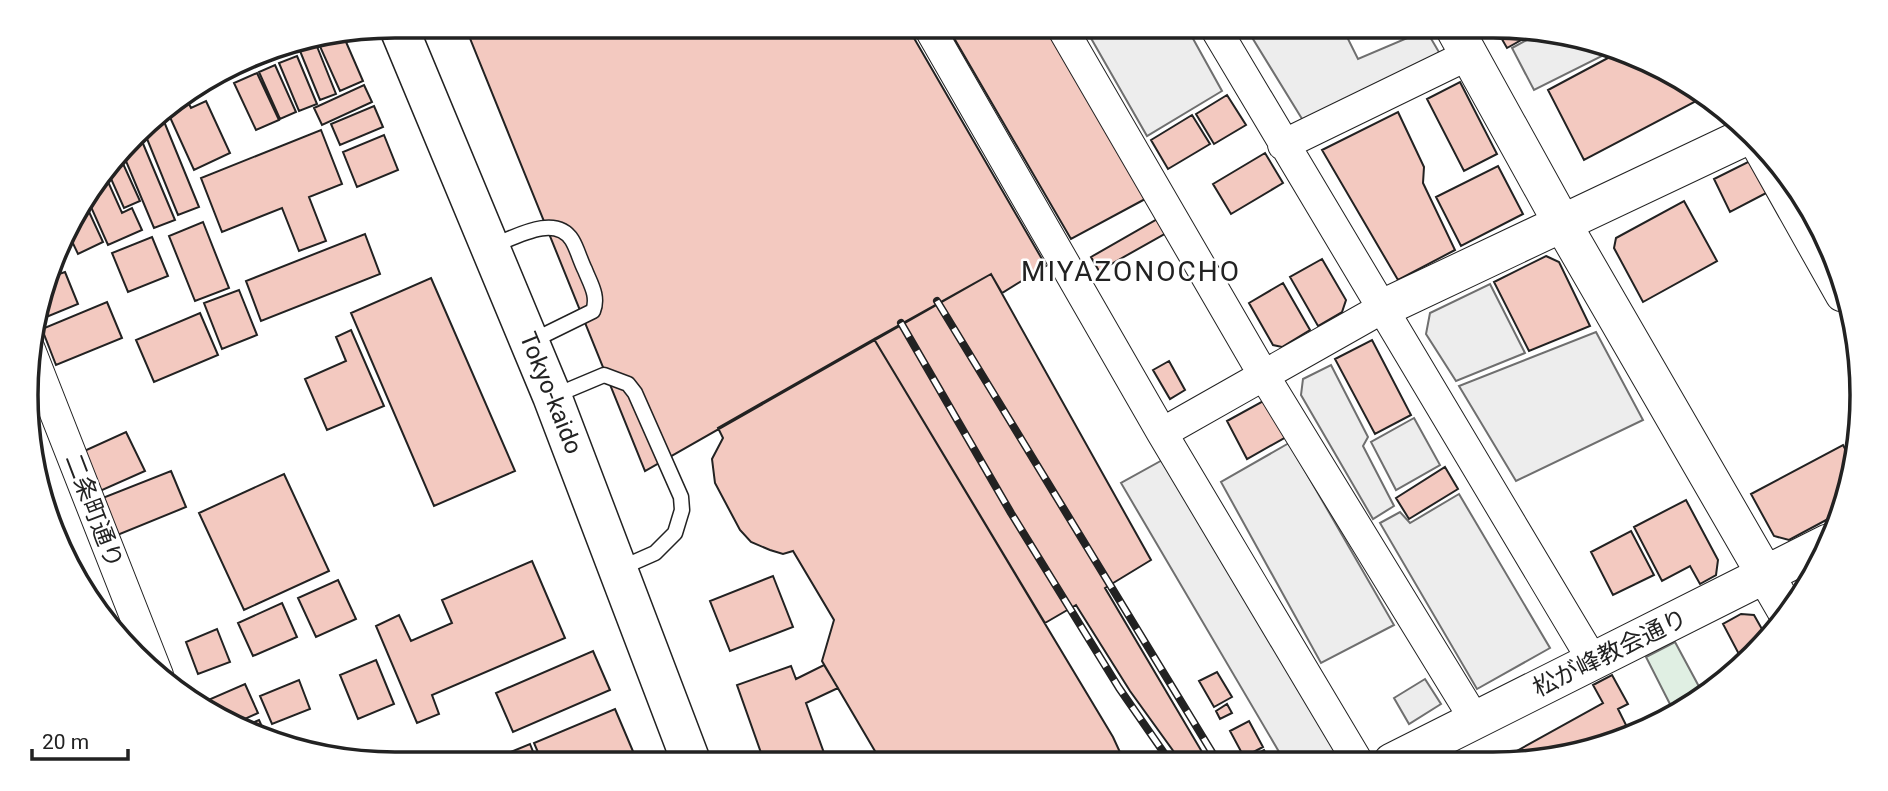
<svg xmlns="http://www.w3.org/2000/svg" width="1888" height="791" viewBox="0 0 1888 791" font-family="Roboto,'Noto Sans JP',sans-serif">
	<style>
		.green { fill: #e0efe3; stroke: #6f6f6f; stroke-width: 2 }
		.parking { fill: #ededed; stroke: #6f6f6f; stroke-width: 2 }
		.building { fill: #f3c9c0; stroke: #222; stroke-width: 2 }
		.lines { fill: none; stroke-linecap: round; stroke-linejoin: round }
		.service-casing { stroke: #222; stroke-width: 17 }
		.minor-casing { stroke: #222; stroke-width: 32 }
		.tertiary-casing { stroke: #222; stroke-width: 39 }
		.trunk-casing { stroke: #222; stroke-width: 41 }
		.service { stroke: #fff; stroke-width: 14 }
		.minor { stroke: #fff; stroke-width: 30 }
		.tertiary { stroke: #fff; stroke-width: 37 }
		.trunk { stroke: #fff; stroke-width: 38 }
		.rail-casing { stroke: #222; stroke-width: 8 }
		.rail { stroke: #fff; stroke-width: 5; stroke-dasharray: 16; stroke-linecap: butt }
		.labels { text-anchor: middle; stroke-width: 5; stroke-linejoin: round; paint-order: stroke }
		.street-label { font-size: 24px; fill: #222; stroke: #fff }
		.quarter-label { font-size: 28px; letter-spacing: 2px; fill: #222; stroke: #fff }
		.rim { fill: none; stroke: #222; stroke-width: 3.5 }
	</style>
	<rect width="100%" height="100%" fill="#fff"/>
	<path class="green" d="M1675,642L1703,694L1674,712L1646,657Z"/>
	<path class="parking" d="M1084,26H1186L1222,91L1147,136Z
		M1245,26H1348L1343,29L1358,59L1426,30L1443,59L1307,127Z
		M1538,34L1611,46L1616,49L1534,90L1512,48Z
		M1490,284L1525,353L1456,381L1426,334L1430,313Z
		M1596,332L1643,420L1516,481L1459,386Z
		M1331,365L1368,437L1363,446L1394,506L1373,519L1301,395L1303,379Z
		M1414,418L1440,465L1396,490L1371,442Z
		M1289,443L1394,625L1321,663L1221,482Z
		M1166,458L1342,762H1285L1121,483Z
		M1459,494L1550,648L1477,689L1380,523L1400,512L1410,523Z
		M1425,679L1441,704L1409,724L1394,698Z"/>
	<path class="building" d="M465,26H907L1046,266L1002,293L991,274L645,471Z
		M947,26H1044L1147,198L1071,239Z
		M1495,27L1534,33L1507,48Z
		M343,35L363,81L340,91L318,42Z
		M316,44L336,94L320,100L300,51Z
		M1621,51L1702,98L1584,160L1548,90Z
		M297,56L317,104L299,111L279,63Z
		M275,65L296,112L280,119L259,72Z
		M257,73L279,120L256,130L234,83Z
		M1460,82L1497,154L1464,171L1427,99Z
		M364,85L372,102L322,125L314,108Z
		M1227,95L1246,125L1214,144L1196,114Z
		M206,101L230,153L194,170L169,115L188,102L191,108Z
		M374,106L383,127L340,145L331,124Z
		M1398,112L1424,167L1423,183L1455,250L1398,280L1322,150Z
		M1192,115L1210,144L1168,169L1151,140Z
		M163,119L199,207L178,215L143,129Z
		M321,130L342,184L309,197L326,241L299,251L282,208L222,232L201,178Z
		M139,134L175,220L154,228L123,154Z
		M384,135L398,170L357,187L343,152Z
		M1265,153L1283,183L1231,214L1213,184Z
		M120,157L140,201L124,208L108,172Z
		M1756,158L1772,190L1730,212L1714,179Z
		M1498,166L1523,214L1461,246L1436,197Z
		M105,175L122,213L132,208L142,230L108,245L87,198Z
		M84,201L103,242L78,254L68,233L76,211Z
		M1684,201L1717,261L1643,302L1614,248L1616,238Z
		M1161,217L1168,232L1099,271L1091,257Z
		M203,222L229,288L195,301L169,236Z
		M365,234L380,274L261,321L246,281Z
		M152,237L168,276L128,292L112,253Z
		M1546,256L1559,262L1590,326L1529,351L1494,282Z
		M1322,259L1346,300L1342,312L1318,326L1290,277Z
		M65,272L78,304L39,320L53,276Z
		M991,274L1151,560L1105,588L1208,762L1182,763L1130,691L1076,605L1045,623L874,339Z
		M431,278L515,471L434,506L351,313Z
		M1283,283L1310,330L1282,347L1273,345L1249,303Z
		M239,290L257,335L222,349L204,303Z
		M107,302L122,338L56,365L42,329Z
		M200,313L218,355L154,382L136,340Z
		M351,330L384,406L327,430L305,379L346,361L336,337Z
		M874,339L1113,737L1125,763H882L822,661L834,620L793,551L783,554L770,550L751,542L740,530L715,483L712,459L723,438L718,428Z
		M1372,340L1411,415L1375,434L1335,359Z
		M1169,361L1185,390L1170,399L1153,370Z
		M1265,400L1286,437L1247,459L1227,421Z
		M126,432L145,471L100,491L82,452Z
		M1843,445L1850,458L1843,511L1789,540L1774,536L1751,494Z
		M1445,467L1458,489L1409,519L1396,498Z
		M171,471L186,507L115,536L100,499Z
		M284,474L329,571L244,610L199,513Z
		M1686,500L1718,560L1716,575L1700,584L1690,566L1662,581L1634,527Z
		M1631,531L1654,575L1613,595L1591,552Z
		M532,561L565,638L432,695L439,714L417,723L376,626L399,615L411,641L452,623L442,600Z
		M773,576L793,627L730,651L710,601Z
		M338,580L356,619L316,637L298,598Z
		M282,603L297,637L253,656L238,623Z
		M1741,614L1754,615L1767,638L1742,660L1723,624Z
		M217,629L230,662L198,674L186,642Z
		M593,651L610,690L513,732L496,693Z
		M376,660L394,704L358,719L340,675Z
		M824,665L838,688L806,703L828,764H765L737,685L791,666L796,679Z
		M1217,672L1232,697L1214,707L1199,681Z
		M1612,675L1628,704L1618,709L1632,737L1541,762H1497L1603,703L1593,685Z
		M299,680L310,709L272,724L260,696Z
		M245,684L258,713L236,723L199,704Z
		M1227,704L1232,713L1220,719L1216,711Z
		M615,709L638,763L543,764L534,743Z
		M259,720L268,740L243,727Z
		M1249,721L1263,747L1244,757L1230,731Z
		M530,744L538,764H498L496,758Z
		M1264,750L1271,762H1249L1247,759Z"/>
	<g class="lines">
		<g class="service-casing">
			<path id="service" d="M492,246C514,238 555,213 572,240C577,248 580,260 585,270C590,283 599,296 593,311L532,341
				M554,396L604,375L628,384L635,393L681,497L682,510L675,533L655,553L621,568"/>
		</g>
		<g class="minor-casing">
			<path id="minor" d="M928,26L1162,433L1358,762
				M1061,26L1263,374L1475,720
				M1214,26L1593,661
				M1755,143L1841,296
				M1283,145L1468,55
				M29,347L158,675
				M1162,433L1381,309"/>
		</g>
		<g class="tertiary-casing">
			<path id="tertiary" d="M1453,26L1562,223L1788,614
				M1381,309L1749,135
				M1392,762L1828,543"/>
		</g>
		<g class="trunk-casing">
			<path id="trunk" d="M398,26L552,396L692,764"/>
		</g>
		<use href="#service" class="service"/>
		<use href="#minor" class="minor"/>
		<use href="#tertiary" class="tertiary"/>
		<use href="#trunk" class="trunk"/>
		<g class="rail-casing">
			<path id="rail" d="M937,301L1218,762
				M901,323L1011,513L1119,688L1171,763"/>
		</g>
		<use href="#rail" class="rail"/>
	</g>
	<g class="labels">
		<g class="street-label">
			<text transform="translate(551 393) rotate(68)" y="8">Tokyo-kaido</text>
			<text transform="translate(94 511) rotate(69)" y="8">二条町通り</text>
			<text transform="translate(1610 653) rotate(-26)" y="8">松が峰教会通り</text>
		</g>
		<g class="quarter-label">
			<text x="1131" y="281">MIYAZONOCHO</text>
		</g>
	</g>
	<path d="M0 0H1888V791H0ZM395 38H1493A357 357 0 0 1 1850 395V395A357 357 0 0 1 1493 752H395A357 357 0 0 1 38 395V395A357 357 0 0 1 395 38Z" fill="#fff" fill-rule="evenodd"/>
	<path class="rim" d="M395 38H1493A357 357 0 0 1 1850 395V395A357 357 0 0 1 1493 752H395A357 357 0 0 1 38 395V395A357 357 0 0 1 395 38Z"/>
	<path d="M32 749v10h96v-10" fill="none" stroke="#222222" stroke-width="3.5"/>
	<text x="42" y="749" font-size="21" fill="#222222" stroke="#ffffff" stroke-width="5" paint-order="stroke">20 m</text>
</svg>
